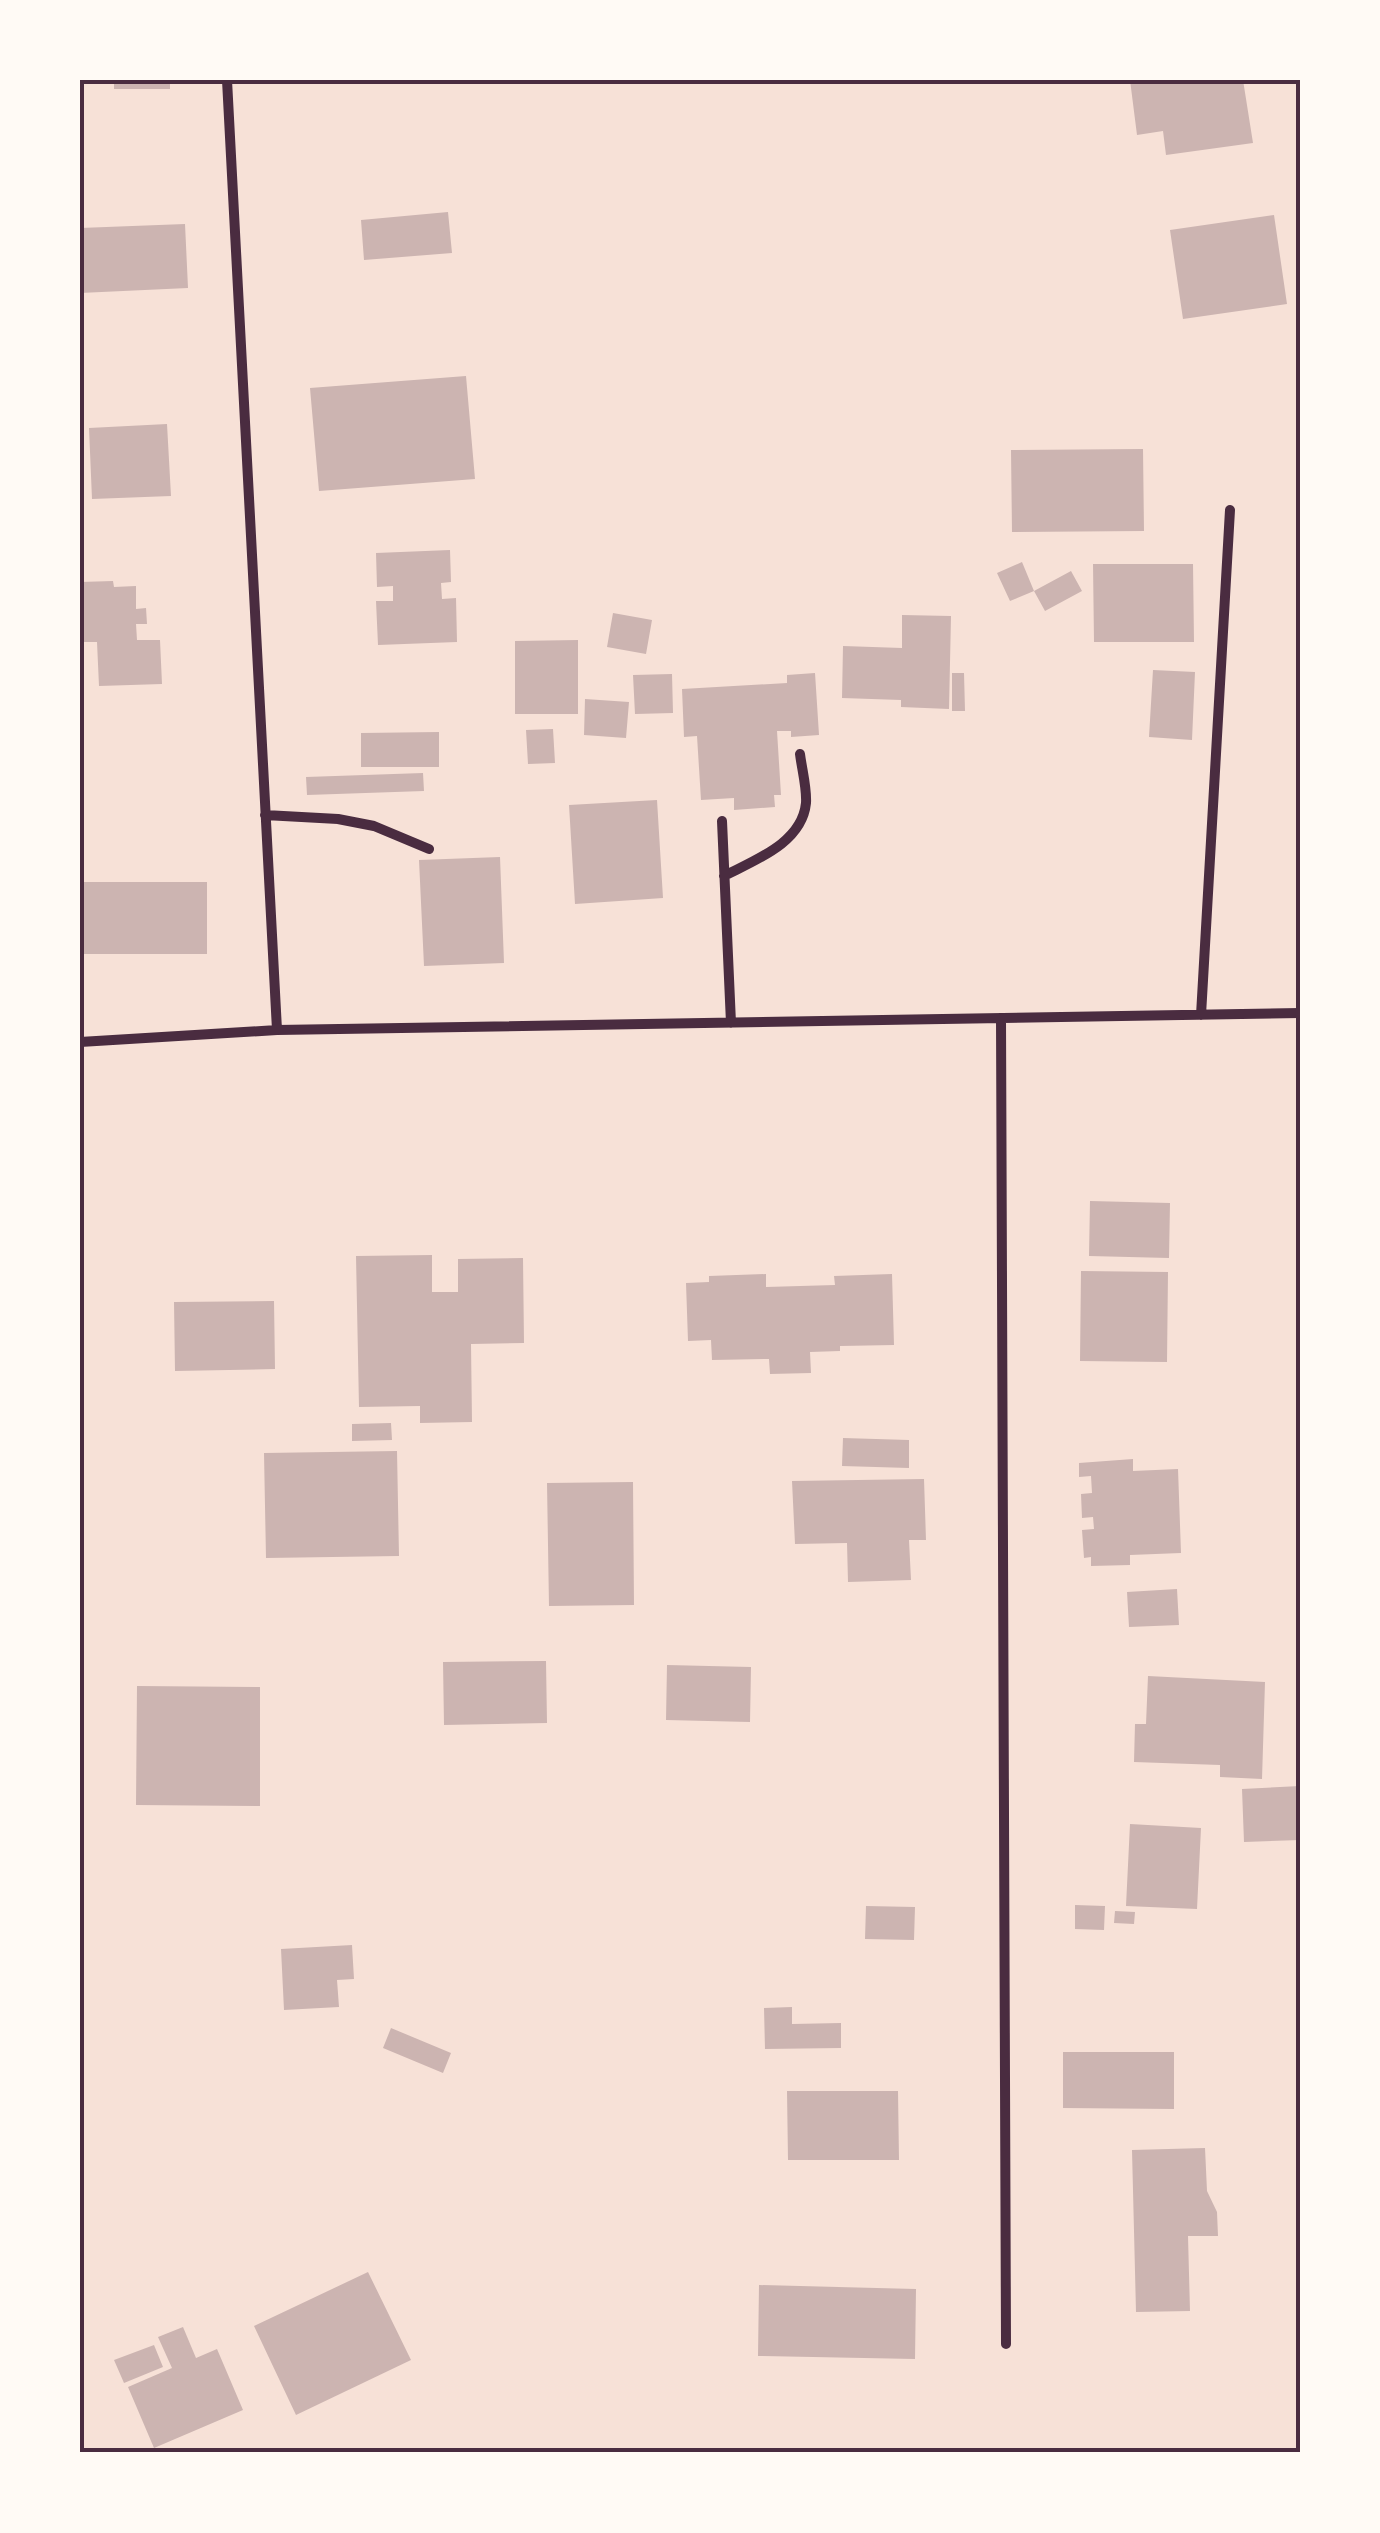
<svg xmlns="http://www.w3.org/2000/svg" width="1380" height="2533" viewBox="0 0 1380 2533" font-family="'Noto Serif',serif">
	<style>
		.building { fill: #ccb4b1 }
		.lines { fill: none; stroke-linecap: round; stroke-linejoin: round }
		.minor { stroke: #4a2c40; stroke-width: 10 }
		.neatline { fill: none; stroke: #4a2c40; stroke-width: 4 }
	</style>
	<rect width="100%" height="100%" fill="#f7e1d7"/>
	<path class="building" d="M114,80H170V89H114Z
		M1130,80H1243L1253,143L1166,155L1163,131L1137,135Z
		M448,212L452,253L364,260L361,220Z
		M1274,215L1287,304L1183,319L1170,230Z
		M185,224L188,288L80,293V228Z
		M466,376L475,479L319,491L310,388Z
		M167,424L171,496L92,499L89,428Z
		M1143,449L1144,531L1012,532L1011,450Z
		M450,550L451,582L441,583L442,599L456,598L457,642L378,645L376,601H393V586L377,587L376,553Z
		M1022,562L1034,591L1010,601L997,573Z
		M1093,564H1193L1194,642H1094Z
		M1071,571L1082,591L1045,611L1034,591Z
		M113,581L114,587L136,586V609L146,608L147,624H136L137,640H160L162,684L99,686L97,642H80V582Z
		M613,613L652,620L646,654L607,647Z
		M902,615L951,616L949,709L901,707V700L842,698L843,646L902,648Z
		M578,640V714H515V641Z
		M1153,670L1195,672L1192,740L1149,737Z
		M815,673L819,735L791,737V731H777L781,795H774L775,807L734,810V798L701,800L697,736L684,737L682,689L787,683V675Z
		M952,673H964L965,711H952Z
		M672,674L673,713L635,714L633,675Z
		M585,699L629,702L626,738L584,735Z
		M553,729L555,763L528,764L526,730Z
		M439,732V767H361V733Z
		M423,773L424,791L307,795L306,777Z
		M657,800L663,898L575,904L569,805Z
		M500,857L504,963L424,966L419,860Z
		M80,882H207V954H80Z
		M1090,1201L1170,1203L1169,1258L1089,1256Z
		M432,1255V1292H458V1259L523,1258L524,1343L471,1344L472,1422L420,1423V1406L359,1407L356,1256Z
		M1081,1271L1168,1272L1167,1362L1080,1361Z
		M766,1274V1287L835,1285L834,1276L892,1274L894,1345L840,1346V1351L810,1352L811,1373L770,1374L769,1359L712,1360L711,1340L688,1341L686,1283L709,1282V1276Z
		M274,1301L275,1369L175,1371L174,1302Z
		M391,1423L392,1440L352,1441V1424Z
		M843,1438L909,1440V1468L842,1466Z
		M397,1451L399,1556L266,1558L264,1453Z
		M1133,1459V1471L1178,1469L1181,1553L1130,1555V1565L1091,1566V1557L1084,1558L1082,1530L1094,1529L1093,1517L1082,1518L1081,1494L1092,1493L1091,1476L1079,1477V1463Z
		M924,1479L926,1540H909L911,1580L848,1582L847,1543L795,1544L792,1481Z
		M633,1482L634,1605L549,1606L547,1483Z
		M1177,1589L1179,1625L1129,1627L1127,1592Z
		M546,1661L547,1723L444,1725L443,1662Z
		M667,1665L751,1667L750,1722L666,1720Z
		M1148,1676L1265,1682L1262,1779L1220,1777V1765L1134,1762L1135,1724H1146Z
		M137,1686L260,1687V1806L136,1805Z
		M1300,1786V1840L1244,1842L1242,1789Z
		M1130,1824L1201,1828L1197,1909L1126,1906Z
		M1075,1905L1105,1906L1104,1930L1075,1929Z
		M866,1906L915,1907L914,1940L865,1939Z
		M1115,1911L1135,1912L1134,1924L1114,1923Z
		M352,1945L354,1979L337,1980L339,2007L284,2010L281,1949Z
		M792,2007V2024L841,2023V2048L765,2049L764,2008Z
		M391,2028L451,2053L443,2073L383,2048Z
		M1063,2052H1174V2109L1063,2108Z
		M787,2091H898L899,2160H788Z
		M1205,2148L1207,2191L1217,2212L1218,2236H1188L1190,2311L1136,2312L1132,2150Z
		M368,2272L411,2360L296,2415L254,2326Z
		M759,2285L916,2289L915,2359L758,2356Z
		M183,2327L196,2358L217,2349L243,2410L154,2448L128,2387L172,2368L158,2337Z
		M154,2345L163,2367L124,2383L114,2360Z"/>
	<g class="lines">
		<path class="minor" d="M227,80L277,1030
			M265,815L338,819L374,826L429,849
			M722,821L731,1023
			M724,876C755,860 802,843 806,803C807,788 802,770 800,754
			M1201,1015L1230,510
			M1001,1018L1006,2344
			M80,1042L277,1030L1300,1013"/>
	</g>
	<rect width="1380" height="2533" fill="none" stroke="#fffaf5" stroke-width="165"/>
	<rect x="82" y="82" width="1216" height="2368" class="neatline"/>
</svg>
